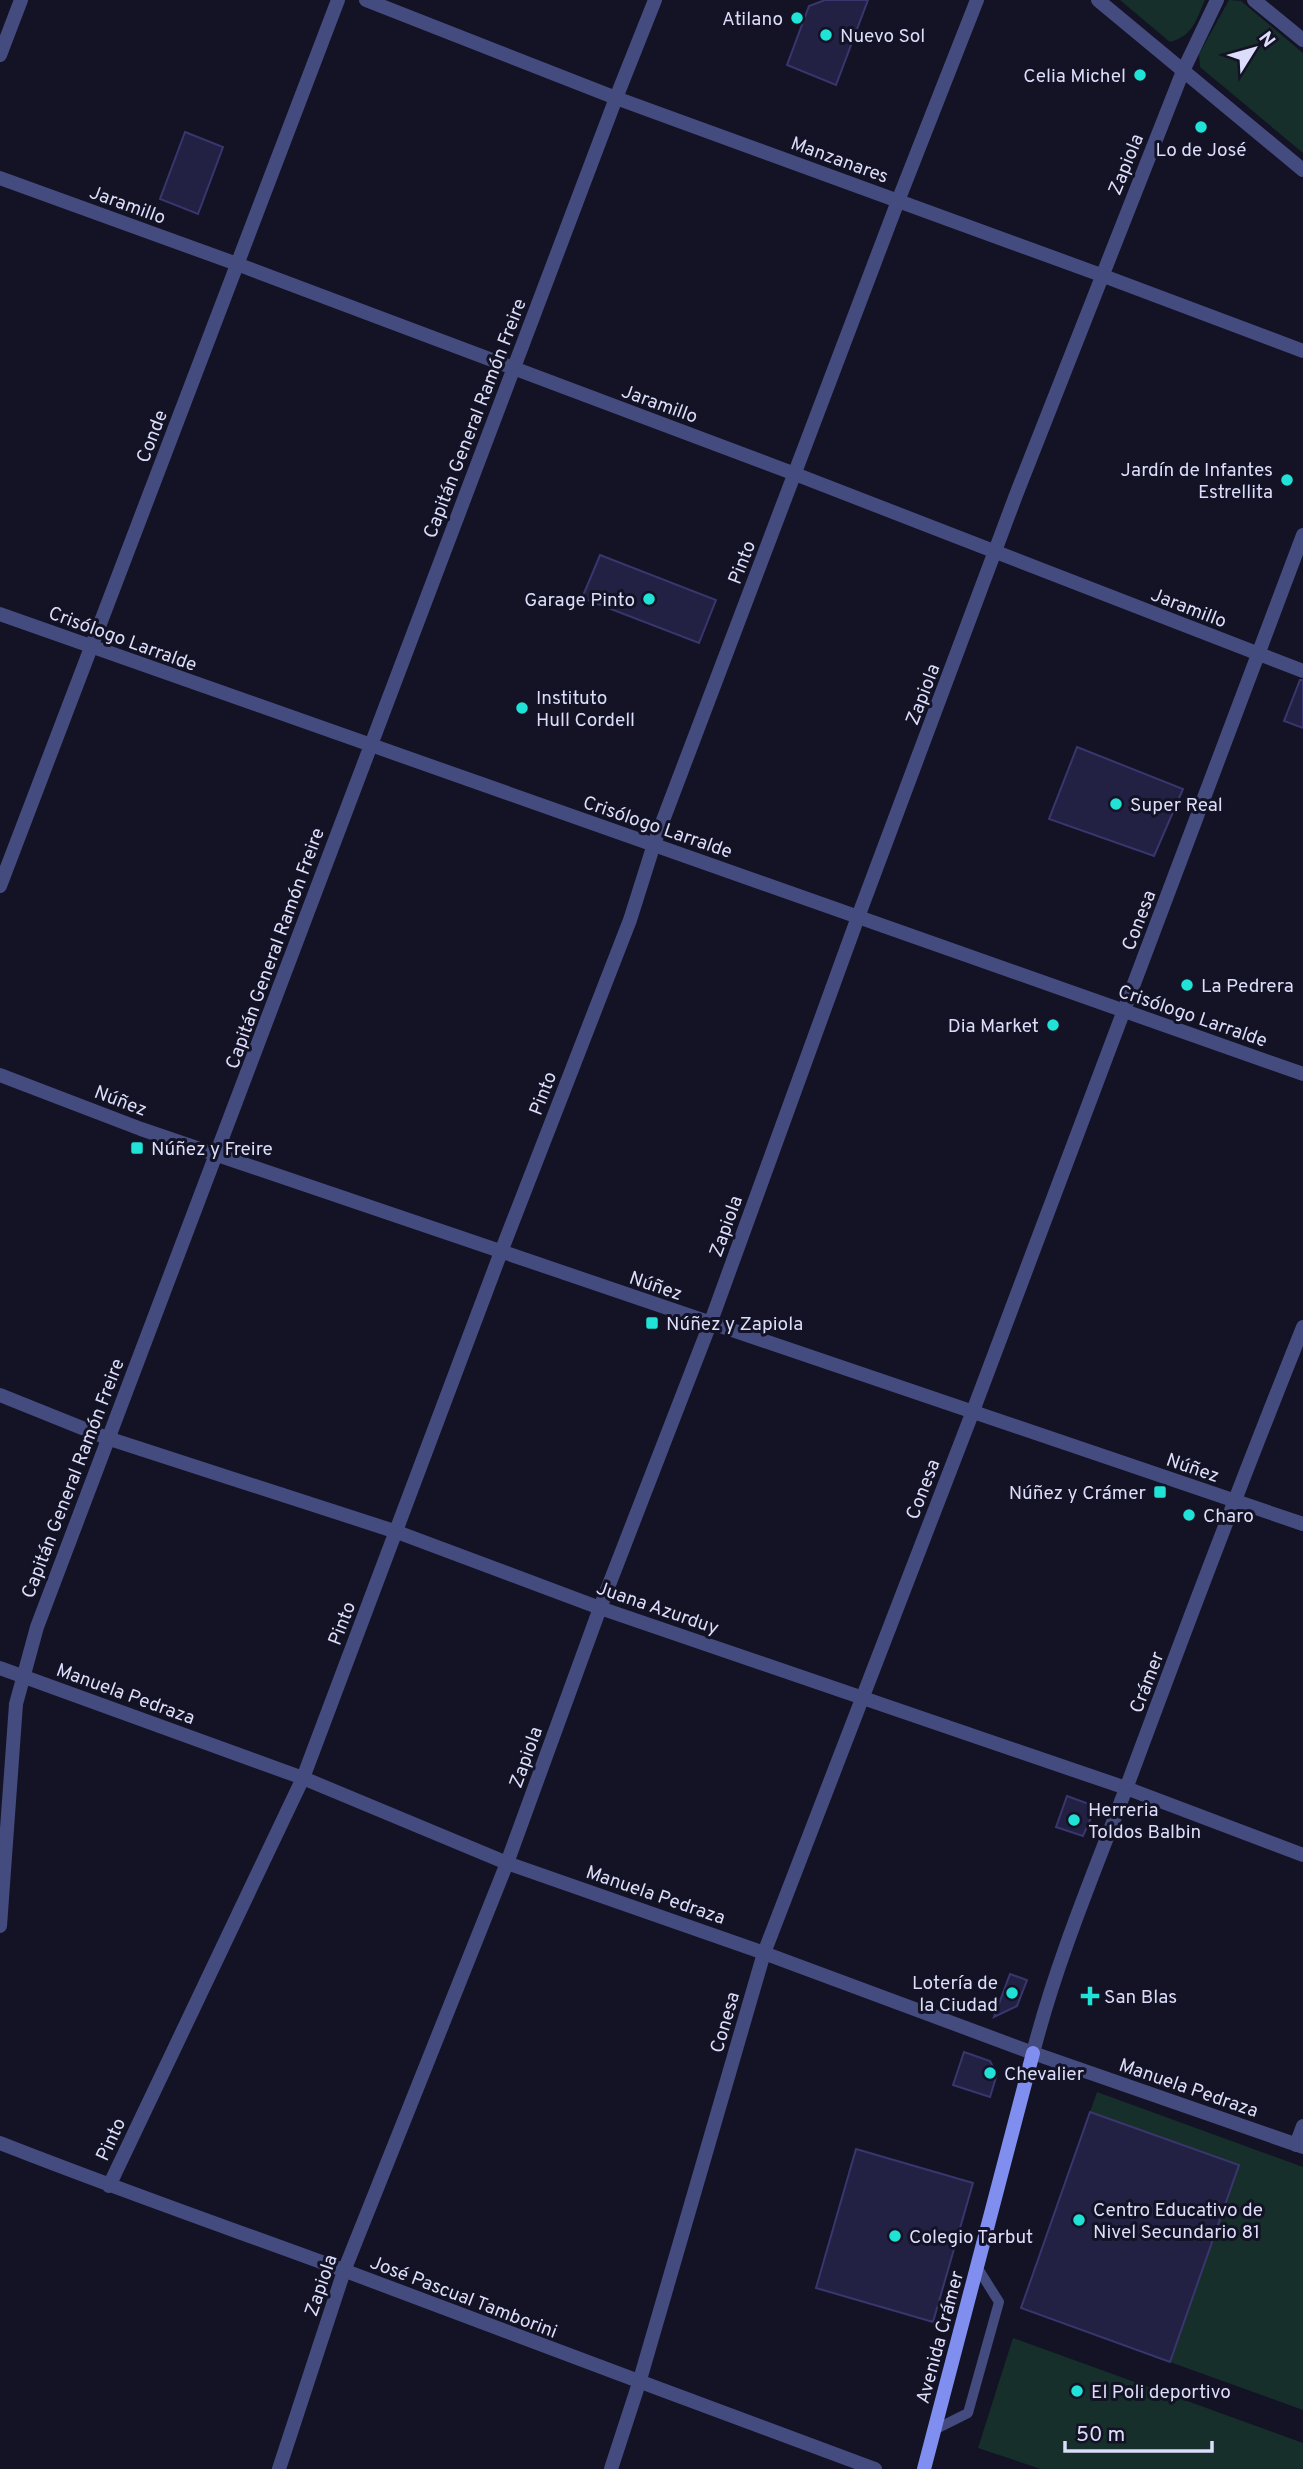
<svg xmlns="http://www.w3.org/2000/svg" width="1303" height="2469" viewBox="0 0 1303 2469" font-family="Overpass,sans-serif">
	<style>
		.green { fill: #162f2a }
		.building { fill: #222144; stroke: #38366d; stroke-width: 2 }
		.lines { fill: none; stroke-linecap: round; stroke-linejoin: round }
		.service { stroke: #444b7f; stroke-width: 10 }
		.minor { stroke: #444b7f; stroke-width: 14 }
		.tertiary { stroke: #444b7f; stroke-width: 14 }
		.secondary { stroke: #7f8eef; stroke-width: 14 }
		.poi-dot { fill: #20e2d6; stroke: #131325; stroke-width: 2.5 }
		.labels { text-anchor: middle; stroke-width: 6; stroke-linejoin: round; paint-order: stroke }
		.poi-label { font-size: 19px; fill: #dcddfa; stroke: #131325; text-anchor: start }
		.street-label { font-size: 19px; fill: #dcddfa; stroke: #131325 }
	</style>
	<rect width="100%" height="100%" fill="#131325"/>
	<path class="green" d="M1120,0H1205C1196,20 1193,36 1170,42Z
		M1229,0L1241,1L1303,53V153L1200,67L1199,54Z
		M1097,2092L1303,2167V2410L1170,2362L1239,2165L1090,2112Z
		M1013,2338L1303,2443V2469H1041L978,2448Z"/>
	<path class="building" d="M825,0H868L836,85L787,65L809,6Z
		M185,132L223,147L198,214L160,199Z
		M600,555L716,600L699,643L582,598Z
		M1300,680H1303V728L1284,721Z
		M1077,747L1183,789L1154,856L1049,819Z
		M1067,1796L1089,1804L1093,1813L1083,1836L1056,1827Z
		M1010,1974L1027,1980L1017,2006L994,2017Z
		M964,2052L990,2061L997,2074L990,2097L953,2085Z
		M1090,2112L1239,2165L1170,2362L1021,2308Z
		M856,2149L973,2183L933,2322L816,2288Z"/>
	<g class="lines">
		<path class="service" d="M934,2430L968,2413L999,2302L977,2267"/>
		<path class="minor" d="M366,0L616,98L1101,275L1303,351
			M0,55L21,0
			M0,178L237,264L795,474L1303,671
			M0,886L338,0
			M0,1075L141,1129L1303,1524
			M0,1395L107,1438L397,1532L600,1608L1126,1788L1303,1855
			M0,1926L16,1704L37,1627L616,98L655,0
			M0,2143C114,2188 229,2228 343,2270C521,2336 697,2404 875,2469
			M1296,2145L1303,2126
			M109,2186L303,1778L501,1252L630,920L654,844L898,201L977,0
			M279,2469L344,2271L507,1863L600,1608L710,1324L858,917L1016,495L1183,71L1217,0
			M611,2469L639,2383L764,1953L973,1411L1303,535"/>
		<path class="tertiary" d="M1098,0L1303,170
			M1254,0L1303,40
			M0,614L1303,1074
			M0,1668L303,1778L507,1863L764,1953L1033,2053L1303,2147
			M1033,2053C1057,1959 1096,1868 1130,1778C1186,1627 1243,1477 1303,1327"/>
		<path class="secondary" d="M924,2469L1033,2053"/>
	</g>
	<g class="poi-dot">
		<circle cx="797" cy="18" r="7"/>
		<circle cx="826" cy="35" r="7"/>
		<circle cx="1140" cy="75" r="7"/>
		<circle cx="1201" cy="127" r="7"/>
		<circle cx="1287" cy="480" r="7"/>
		<circle cx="649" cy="599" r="7"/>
		<circle cx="522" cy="708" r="7"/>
		<circle cx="1116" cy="804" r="7"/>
		<circle cx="1187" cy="985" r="7"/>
		<circle cx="1053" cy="1025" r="7"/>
		<rect x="130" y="1141" width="14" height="14" rx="3.5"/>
		<rect x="645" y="1316" width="14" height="14" rx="3.5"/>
		<rect x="1153" y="1485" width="14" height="14" rx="3.5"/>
		<circle cx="1189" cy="1515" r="7"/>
		<circle cx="1074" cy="1820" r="7"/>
		<circle cx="1012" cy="1993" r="7"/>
		<path d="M1086.5 1985.5h7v7h7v7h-7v7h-7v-7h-7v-7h7z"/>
		<circle cx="990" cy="2073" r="7"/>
		<circle cx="1079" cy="2220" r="7"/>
		<circle cx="895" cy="2236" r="7"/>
		<circle cx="1077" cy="2391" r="7"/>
	</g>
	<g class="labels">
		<g class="poi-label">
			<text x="783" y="25" text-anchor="end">Atilano</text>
			<text x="840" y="42">Nuevo Sol</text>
			<text x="1126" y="82" text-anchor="end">Celia Michel</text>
			<text x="1201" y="156" text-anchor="middle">Lo de José</text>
			<text x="1273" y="476" text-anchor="end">Jardín de Infantes<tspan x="1273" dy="22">Estrellita</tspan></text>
			<text x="635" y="606" text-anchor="end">Garage Pinto</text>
			<text x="536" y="704">Instituto<tspan x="536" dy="22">Hull Cordell</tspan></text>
			<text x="1130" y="811">Super Real</text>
			<text x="1201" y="992">La Pedrera</text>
			<text x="1039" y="1032" text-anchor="end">Dia Market</text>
			<text x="151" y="1155">Núñez y Freire</text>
			<text x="666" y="1330">Núñez y Zapiola</text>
			<text x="1146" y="1499" text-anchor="end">Núñez y Crámer</text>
			<text x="1203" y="1522">Charo</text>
			<text x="1088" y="1816">Herreria<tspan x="1088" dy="22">Toldos Balbin</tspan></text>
			<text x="998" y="1989" text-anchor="end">Lotería de<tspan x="998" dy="22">la Ciudad</tspan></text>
			<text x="1104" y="2003">San Blas</text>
			<text x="1004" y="2080">Chevalier</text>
			<text x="1093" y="2216">Centro Educativo de<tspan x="1093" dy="22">Nivel Secundario 81</tspan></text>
			<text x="909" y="2243">Colegio Tarbut</text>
			<text x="1091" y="2398">El Poli deportivo</text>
		</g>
		<g class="street-label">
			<text transform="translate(840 159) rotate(20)" y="7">Manzanares</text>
			<text transform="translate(1125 164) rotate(-68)" y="7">Zapiola</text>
			<text transform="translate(128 204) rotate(20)" y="7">Jaramillo</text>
			<text transform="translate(660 403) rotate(20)" y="7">Jaramillo</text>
			<text transform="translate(474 418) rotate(-69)" y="7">Capitán General Ramón Freire</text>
			<text transform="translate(151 436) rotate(-69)" y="7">Conde</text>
			<text transform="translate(741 562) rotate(-69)" y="7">Pinto</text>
			<text transform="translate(1189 607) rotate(21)" y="7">Jaramillo</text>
			<text transform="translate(123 638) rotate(20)" y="7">Crisólogo Larralde</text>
			<text transform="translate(922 694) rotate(-69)" y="7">Zapiola</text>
			<text transform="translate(658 826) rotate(19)" y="7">Crisólogo Larralde</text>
			<text transform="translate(1138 920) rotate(-69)" y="7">Conesa</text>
			<text transform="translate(274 948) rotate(-70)" y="7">Capitán General Ramón Freire</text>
			<text transform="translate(1193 1015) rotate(19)" y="7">Crisólogo Larralde</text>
			<text transform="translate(542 1093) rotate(-69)" y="7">Pinto</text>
			<text transform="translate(121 1100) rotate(21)" y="7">Núñez</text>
			<text transform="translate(725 1226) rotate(-70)" y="7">Zapiola</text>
			<text transform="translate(656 1285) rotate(19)" y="7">Núñez</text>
			<text transform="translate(1193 1467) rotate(19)" y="7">Núñez</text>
			<text transform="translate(72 1478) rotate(-69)" y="7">Capitán General Ramón Freire</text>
			<text transform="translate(922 1489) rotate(-69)" y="7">Conesa</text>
			<text transform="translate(658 1607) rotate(19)" y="7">Juana Azurduy</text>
			<text transform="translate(341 1623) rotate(-69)" y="7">Pinto</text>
			<text transform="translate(1146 1682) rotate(-69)" y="7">Crámer</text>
			<text transform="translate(126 1693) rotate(20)" y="7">Manuela Pedraza</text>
			<text transform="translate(525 1757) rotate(-70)" y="7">Zapiola</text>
			<text transform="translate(656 1894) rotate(19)" y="7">Manuela Pedraza</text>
			<text transform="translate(724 2022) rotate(-74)" y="7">Conesa</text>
			<text transform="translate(1189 2087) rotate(19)" y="7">Manuela Pedraza</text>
			<text transform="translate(110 2139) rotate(-65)" y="7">Pinto</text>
			<text transform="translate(320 2285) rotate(-71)" y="7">Zapiola</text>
			<text transform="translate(464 2296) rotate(21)" y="7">José Pascual Tamborini</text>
			<text transform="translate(939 2337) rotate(-75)" y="7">Avenida Crámer</text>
		</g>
	</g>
	<g transform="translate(1254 49) rotate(53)" stroke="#131325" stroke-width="5" paint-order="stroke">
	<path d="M0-5L12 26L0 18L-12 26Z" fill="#dcddfa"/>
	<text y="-10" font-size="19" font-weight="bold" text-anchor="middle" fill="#dcddfa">N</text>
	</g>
	<path d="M1065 2441v10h147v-10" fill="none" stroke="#dcddfa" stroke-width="3.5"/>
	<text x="1076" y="2441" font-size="21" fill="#dcddfa" stroke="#131325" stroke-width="5" paint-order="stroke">50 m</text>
</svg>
